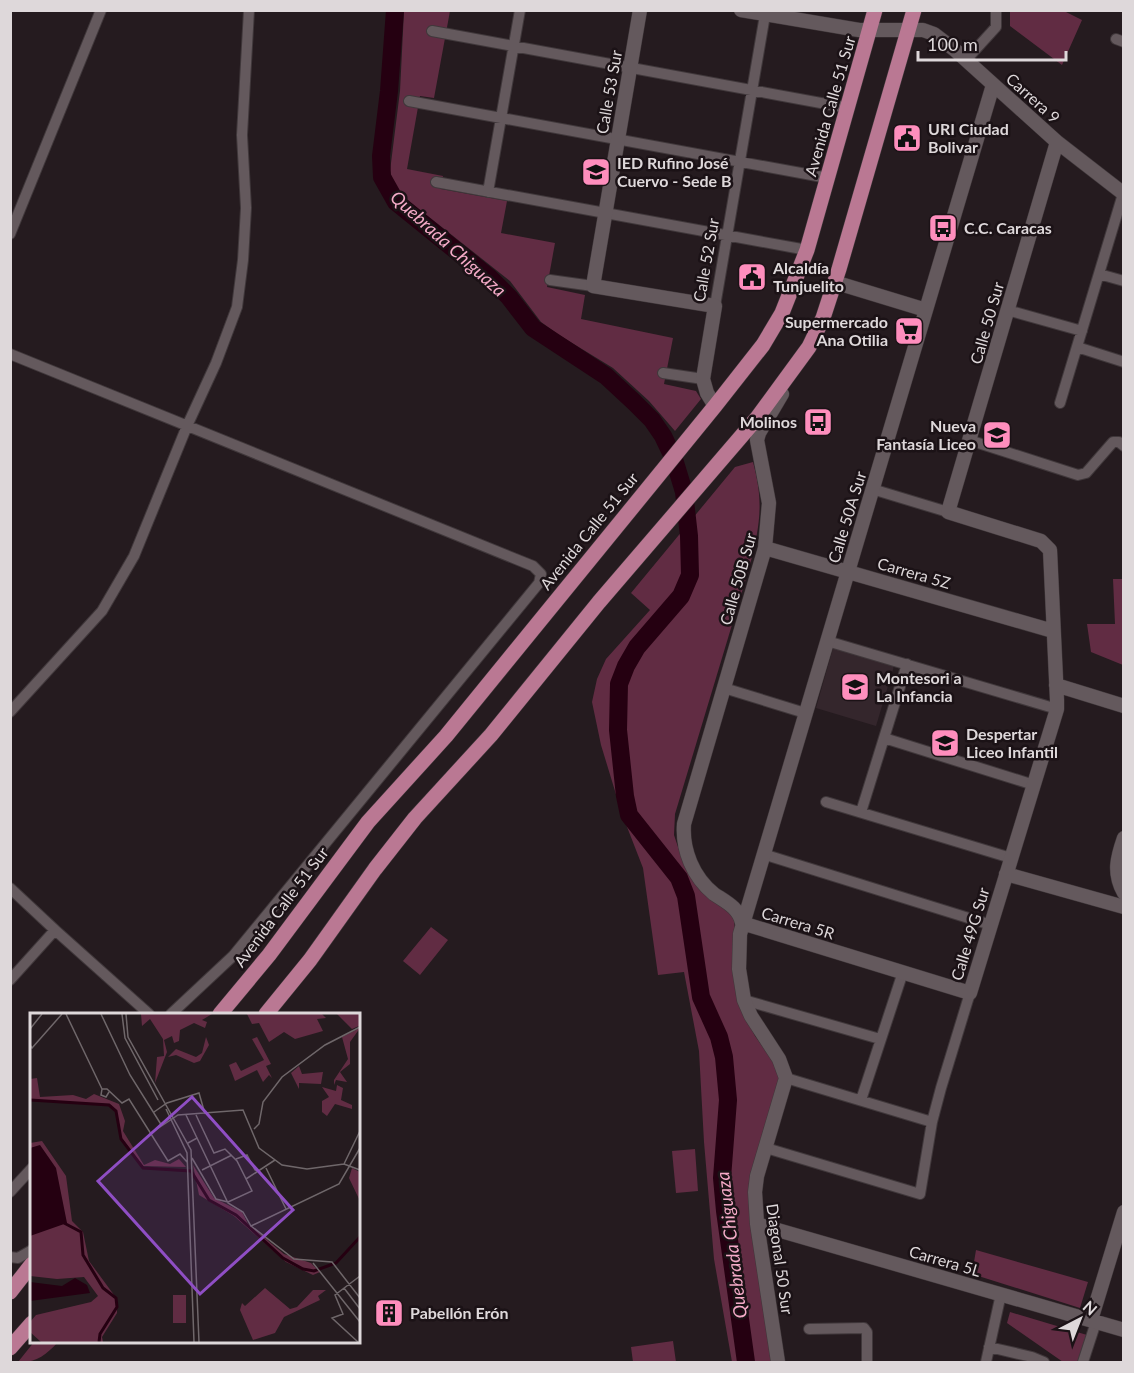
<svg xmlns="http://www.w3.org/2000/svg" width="1134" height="1373" viewBox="0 0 1134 1373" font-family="Lato,sans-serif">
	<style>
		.built { fill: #34262c }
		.green { fill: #612c43 }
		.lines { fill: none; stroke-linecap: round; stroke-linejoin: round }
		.river { stroke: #250011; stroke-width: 18 }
		.street-casing { stroke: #40383b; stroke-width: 12 }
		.secondary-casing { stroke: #40383b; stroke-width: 15 }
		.primary-casing { stroke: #40383b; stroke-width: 16 }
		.street { stroke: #64595d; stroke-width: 10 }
		.secondary { stroke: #64595d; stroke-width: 14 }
		.primary { stroke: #ba7893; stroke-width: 15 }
		.labels { text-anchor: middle; stroke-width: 5; stroke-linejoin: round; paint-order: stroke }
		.street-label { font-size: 16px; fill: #ded8da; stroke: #1b1216 }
		.poi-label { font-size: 16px; font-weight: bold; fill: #ded8da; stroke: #1b1216; text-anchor: start }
		.water-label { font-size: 18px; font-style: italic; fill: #f4aac7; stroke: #1b1216 }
		.inset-river { fill: none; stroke: #250011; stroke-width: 3 }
		.inset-road { fill: none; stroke: #6f676a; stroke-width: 1.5 }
		.view { fill: #8f4ec4; fill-opacity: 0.15; stroke: #8f4ec4; stroke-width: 3 }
		.inset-edge { fill: none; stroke: #ded8da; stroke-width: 3 }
	</style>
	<rect width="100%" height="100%" fill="#251b1f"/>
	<path class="built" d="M833,648L894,666L876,726L816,708Z"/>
	<path class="green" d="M404,11H450L434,98L420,96L407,169L443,176L441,189L507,201L501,233L555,243L547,287L585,295L581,319L673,338L664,384L696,391L701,399L675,431L649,401L613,368L559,335L541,322L510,281L400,194L393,183L390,171L400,91Z
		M1010,11H1064L1082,20L1062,65L1010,26Z
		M753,462C764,502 760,525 750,565L675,814L674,835L683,862L730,913L734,920L744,1013L755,1036L775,1063L780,1081L755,1164L772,1362H732L714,1259L704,1142L699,1051L684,972L658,975L643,868L622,814L601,745L592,702L597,679L606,659L650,610L631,593L735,467Z
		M1113,579H1123V665L1091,652L1087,624H1115Z
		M431,927L448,940L420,975L403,961Z
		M695,1149L698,1191L676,1193L672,1151Z
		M976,1250L1088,1282L1080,1308L972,1274Z
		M1010,1312L1087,1335L1079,1362H1063L1007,1323Z
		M673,1341L676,1362H633L631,1347Z
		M34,1342H58C46,1355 36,1363 18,1362Z"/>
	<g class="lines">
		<path class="river" d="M395,10L389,91L381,156L382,177L396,202L490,278L509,297L533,328L606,376L634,402L652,420L663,436L674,459L684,492L689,536L690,575L681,596L637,647L626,666L619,684L618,730L625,796L629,815L679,878L686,896L701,997L719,1037L724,1057L728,1100L722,1178L725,1211L746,1362"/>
		<g class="street-casing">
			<path id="street" d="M432,31L848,108
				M1116,39L1124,42
				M966,60L996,27V10
				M409,101L828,178
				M436,182L807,250
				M488,192L520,10
				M10,234L101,10
				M1099,274L1124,281
				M550,280L593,286
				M715,306L765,15
				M1007,310L1082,331
				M1077,347L1124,362
				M10,354L533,566L541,574L539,583L233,956L171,1014
				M663,373L703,379
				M1060,403L1123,194
				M969,440L1078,475L1086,473L1113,442H1119L1124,446
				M872,489L948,512
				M827,641L1057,709
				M724,688L805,713
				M10,712L102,611L134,556L187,426L216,363L237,307L243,260L246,208L242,135L249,10
				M884,738L1034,785
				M826,802L1011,858
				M861,812L907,664
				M763,854L991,925
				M10,888L55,930
				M10,980L55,930L149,1014
				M744,1000L880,1039
				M786,1078L932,1122
				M861,1100L903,972
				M766,1148L920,1194L932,1122L941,1088L970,993
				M10,1192L32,1168
				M10,1257L18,1258L32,1250
				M809,1329L864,1328L867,1332V1362
				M989,1347L1032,1357L1044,1362
				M986,1362L1001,1294
				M1083,1362L1096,1322"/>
		</g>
		<g class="secondary-casing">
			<path id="secondary" d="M640,10L593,286L715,306L703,379L707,393L715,406
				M741,10L859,30H923L934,34L955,50L1057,142L1124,194
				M834,282L926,310
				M765,548L1053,631
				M1056,685L1124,706
				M1124,838C1117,858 1113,873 1124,893
				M1006,874L1124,907
				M742,923L970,993L1057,709V700L1050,550L1041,541L948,512L1057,142
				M742,923C739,908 726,902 714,894C693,877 682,850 684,824L765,548L769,503L757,440L759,433L782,394
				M757,1224L1124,1330
				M1091,1320L1124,1212
				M778,1362L757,1224L755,1192L757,1176L786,1078L779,1059L751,1016L744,1000L739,969L740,934L993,85"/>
		</g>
		<g class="primary-casing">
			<path id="primary" d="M220,1014L269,955L368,822L446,736L715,406L763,345L782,313L807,250L875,10
				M266,1014L310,960L375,869L415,818L491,735L599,602L757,418L809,347L823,318L839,269L914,10
				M10,1292L32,1264
				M10,1348L32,1323"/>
		</g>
		<use href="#street" class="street"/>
		<use href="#secondary" class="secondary"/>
		<use href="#primary" class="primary"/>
	</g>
	<defs>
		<g id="civic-square" transform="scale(1.5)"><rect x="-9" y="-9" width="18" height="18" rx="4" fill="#fe8ebd" stroke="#1b1216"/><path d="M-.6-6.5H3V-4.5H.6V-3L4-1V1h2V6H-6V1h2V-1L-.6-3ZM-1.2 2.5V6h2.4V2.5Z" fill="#111"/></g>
		<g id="school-square" transform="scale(1.5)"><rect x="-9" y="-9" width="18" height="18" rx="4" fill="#fe8ebd" stroke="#1b1216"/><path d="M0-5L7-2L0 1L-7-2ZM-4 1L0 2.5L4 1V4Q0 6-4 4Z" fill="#111"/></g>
		<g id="bus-square" transform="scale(1.5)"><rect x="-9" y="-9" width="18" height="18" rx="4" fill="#fe8ebd" stroke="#1b1216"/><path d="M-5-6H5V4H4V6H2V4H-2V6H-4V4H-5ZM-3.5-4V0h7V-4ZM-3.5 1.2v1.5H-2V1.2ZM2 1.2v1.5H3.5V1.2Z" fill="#111"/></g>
		<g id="supermarket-square" transform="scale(1.5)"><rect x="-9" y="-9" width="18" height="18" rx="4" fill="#fe8ebd" stroke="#1b1216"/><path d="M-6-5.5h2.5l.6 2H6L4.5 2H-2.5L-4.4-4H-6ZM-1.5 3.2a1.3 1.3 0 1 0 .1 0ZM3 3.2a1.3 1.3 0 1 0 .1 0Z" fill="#111"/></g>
		<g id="building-square" transform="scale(1.5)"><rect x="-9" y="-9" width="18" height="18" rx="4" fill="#fe8ebd" stroke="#1b1216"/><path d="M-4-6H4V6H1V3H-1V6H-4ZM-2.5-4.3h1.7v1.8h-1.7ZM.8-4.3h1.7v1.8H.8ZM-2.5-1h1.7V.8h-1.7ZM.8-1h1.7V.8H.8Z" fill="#111"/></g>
	</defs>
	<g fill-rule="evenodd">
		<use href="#civic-square" x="907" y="138"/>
		<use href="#school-square" x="596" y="172"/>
		<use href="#bus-square" x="943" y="228"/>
		<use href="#civic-square" x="752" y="277"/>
		<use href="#supermarket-square" x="909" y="331"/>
		<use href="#bus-square" x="818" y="422"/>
		<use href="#school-square" x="997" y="435"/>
		<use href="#school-square" x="855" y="687"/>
		<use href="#school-square" x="945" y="743"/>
		<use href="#building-square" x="389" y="1313"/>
	</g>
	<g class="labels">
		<g class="street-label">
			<text transform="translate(609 92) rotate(-80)" y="6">Calle 53 Sur</text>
			<text transform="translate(1033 98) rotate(42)" y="6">Carrera 9</text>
			<text transform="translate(830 106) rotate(-74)" y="6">Avenida Calle 51 Sur</text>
			<text transform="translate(706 260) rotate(-80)" y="6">Calle 52 Sur</text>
			<text transform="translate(987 323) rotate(-74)" y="6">Calle 50 Sur</text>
			<text transform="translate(847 517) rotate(-73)" y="6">Calle 50A Sur</text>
			<text transform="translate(589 531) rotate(-51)" y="6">Avenida Calle 51 Sur</text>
			<text transform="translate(914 573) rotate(16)" y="6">Carrera 5Z</text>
			<text transform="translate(738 579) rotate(-74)" y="6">Calle 50B Sur</text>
			<text transform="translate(281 907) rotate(-53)" y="6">Avenida Calle 51 Sur</text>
			<text transform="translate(798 923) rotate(17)" y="6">Carrera 5R</text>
			<text transform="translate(970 934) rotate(-73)" y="6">Calle 49G Sur</text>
			<text transform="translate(780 1259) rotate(82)" y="6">Diagonal 50 Sur</text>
			<text transform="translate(945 1261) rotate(16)" y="6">Carrera 5L</text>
		</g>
		<g class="poi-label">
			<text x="928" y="135">URI Ciudad<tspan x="928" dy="18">Bolivar</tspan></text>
			<text x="617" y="169">IED Rufino José<tspan x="617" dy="18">Cuervo - Sede B</tspan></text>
			<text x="964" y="234">C.C. Caracas</text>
			<text x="773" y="274">Alcaldía<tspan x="773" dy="18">Tunjuelito</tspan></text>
			<text x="888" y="328" text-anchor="end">Supermercado<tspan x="888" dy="18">Ana Otilia</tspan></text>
			<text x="797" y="428" text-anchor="end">Molinos</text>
			<text x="976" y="432" text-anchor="end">Nueva<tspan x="976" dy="18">Fantasía Liceo</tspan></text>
			<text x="876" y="684">Montesori a<tspan x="876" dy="18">La Infancia</tspan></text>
			<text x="966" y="740">Despertar<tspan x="966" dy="18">Liceo Infantil</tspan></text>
			<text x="410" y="1319">Pabellón Erón</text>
		</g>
		<g class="water-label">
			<text transform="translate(448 244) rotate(42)" y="6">Quebrada Chiguaza</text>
			<text transform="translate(732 1245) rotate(-97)" y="6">Quebrada Chiguaza</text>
		</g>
	</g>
	<g transform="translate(30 1013)">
		<rect width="330" height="330" fill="#251b1f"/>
		<path d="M111,1H182L172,7L177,9L175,15L164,10L150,17L149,28L144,30L142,23L134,27L137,39L125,70L127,44L134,43L133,26L120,6L112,13ZM217,1H292L296,5L287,6L293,18L265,26L254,19L239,29L229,10L222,11ZM307,1H330L329,13L322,16ZM330,15L320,29V51L310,59L317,69L306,67L304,72V67L318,46L312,24ZM176,24L179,32L170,48L164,50L146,42L138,44L146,36L166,44L172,40ZM227,24L241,51L236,53L242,65L239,62L233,69L227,57L205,68L199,52L206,49L211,58L234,47L222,26ZM269,53L272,61L293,59L291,71L269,70V76L261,60ZM7,65L10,84L43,82L56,86L64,81L89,91L95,108L93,118L114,152L125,147L140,151L149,146L156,154L113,153L91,124L87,101L81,92L0,86V66ZM307,72L313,75L311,87L322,92V96L305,91L297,103L292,99V88L299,84L292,74L306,78ZM12,128L36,163L42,208L53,219L59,248L87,286V300L72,324L73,329H11L0,319V309L6,302L61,289L68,283L54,264L27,266L0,263V130ZM163,152L184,185L212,199L218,211L254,241L281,250L290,259L283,262L256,249L204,203L169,182ZM322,155L330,159V188L319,165ZM235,275L260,296L267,294L283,277H296L288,283L290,287L254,304L245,320L223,327L210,297L212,290L215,293ZM143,282H156V310H143Z" fill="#612c43"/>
		<path d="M10,132L26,155L37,210L0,223V135ZM45,265L57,272L60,280L0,288V269L32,273Z" fill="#250011"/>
		<path class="inset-river" d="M0,87L79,92L86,98L91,126L113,155L161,158L179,187L206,202L253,245L273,256L284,258L306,250L330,224M34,210L51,219L53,242L73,275L86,285L87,294L70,321L69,329"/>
		<path class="inset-road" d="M36,1L72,76L71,82L76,84L79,79M71,1L100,62L132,113M92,1L95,25L128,87M96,1L98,24L161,137L169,329M0,16L12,1M0,32L2,35L32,1M72,76H77L92,90L99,86L138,148L150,141L157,149M136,96L157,140L164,329M124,99L137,90L169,80L175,101M156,102L167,125M166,102L184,140L195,136L207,148L222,178L198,189M224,116L229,111L233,89L252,64L295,32L330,14M330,118L314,151L330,157M121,120L148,102L213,97L229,135L252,152L277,156L314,151M158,130L167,125L198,190L213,199L221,213L309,171L330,135M162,145L186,186L198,189M206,146L217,142L225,157L230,159M236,155L256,196M172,157L202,142M216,166L245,147M221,213L264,246L302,249L330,285M283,250L330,309M314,275L330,296M328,329L302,305L313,301L305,282L330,263"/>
		<path class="view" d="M162,84L263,197L170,281L68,168Z"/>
		<rect width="330" height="330" class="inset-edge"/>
	</g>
	<rect width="1134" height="1373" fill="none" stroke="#ded8da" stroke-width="24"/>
	<g transform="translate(1080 1319) rotate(42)" stroke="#1b1216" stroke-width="4.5" paint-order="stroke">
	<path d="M0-4.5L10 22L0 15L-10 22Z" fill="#ded8da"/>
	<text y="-9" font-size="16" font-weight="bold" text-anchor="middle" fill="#ded8da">N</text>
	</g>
	<path d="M918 51v9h148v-9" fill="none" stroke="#ded8da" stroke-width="3"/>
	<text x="927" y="51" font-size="18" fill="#ded8da" stroke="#1b1216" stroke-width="4.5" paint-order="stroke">100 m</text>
</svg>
